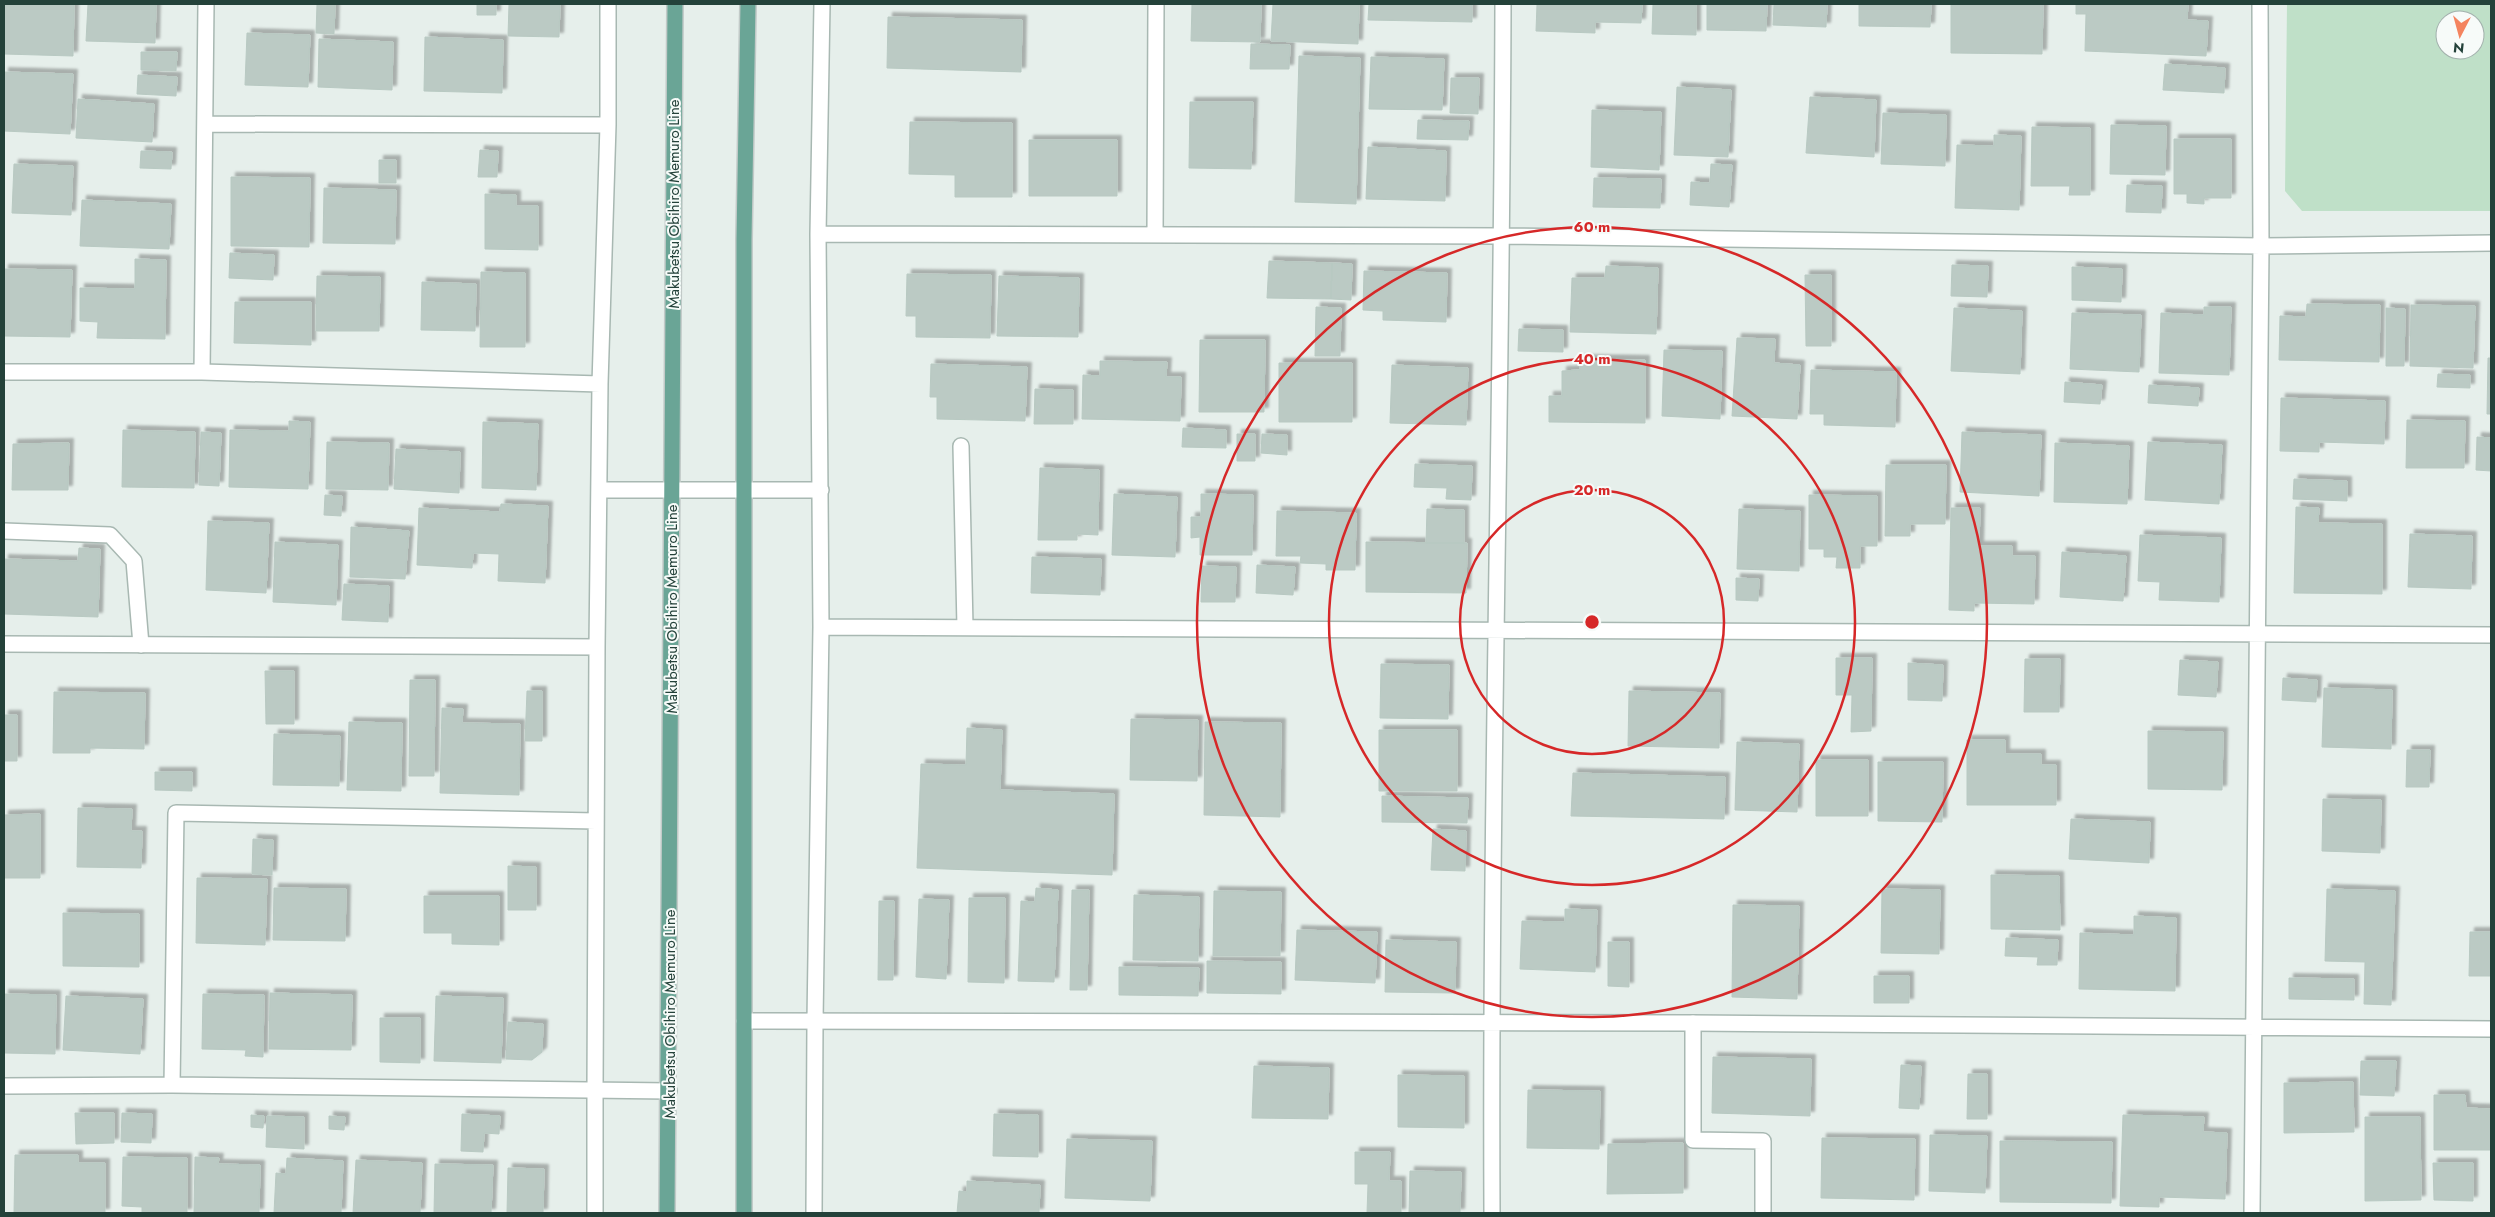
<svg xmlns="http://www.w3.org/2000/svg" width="2495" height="1217" viewBox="0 0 2495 1217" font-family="Jost,sans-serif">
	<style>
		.green { fill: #bfe0c8; fill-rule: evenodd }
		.building { fill: #bbcac4; stroke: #b8c9c2; filter: url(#shadow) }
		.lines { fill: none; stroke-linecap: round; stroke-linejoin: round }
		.service-casing { stroke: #a8b8b2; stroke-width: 18 }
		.minor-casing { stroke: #a8b8b2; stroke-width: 18 }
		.primary-casing { stroke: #c2cac8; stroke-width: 18 }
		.service { stroke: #fff; stroke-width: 15 }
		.minor { stroke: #fff; stroke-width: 15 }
		.primary { stroke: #6aa596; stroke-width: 15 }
		.ring { fill: none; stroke: #d62828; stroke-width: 2.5 }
		.labels { text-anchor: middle; stroke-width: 4; stroke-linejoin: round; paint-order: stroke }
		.street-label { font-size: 15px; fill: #24423a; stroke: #f7fbf9 }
		.centre { fill: #d62828; stroke: #f7fbf9; stroke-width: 2.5 }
		.ring-label { font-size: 15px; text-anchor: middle; font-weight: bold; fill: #d62828; stroke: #f7fbf9; stroke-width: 4; stroke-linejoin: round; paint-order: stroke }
	</style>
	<defs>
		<filter id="shadow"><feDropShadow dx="4.5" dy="-4.5" stdDeviation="1" flood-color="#0004"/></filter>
	</defs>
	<rect width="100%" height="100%" fill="#e6efeb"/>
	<path class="green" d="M2287,4H2491V211H2302L2285,191ZM2445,20H2475V50H2445Z"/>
	<path class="building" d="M4,4H74L73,56L4,54Z
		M88,4H156L155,43L86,41Z
		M317,4H335L334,34L316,33Z
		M477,4H496V15H477Z
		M509,4H560L559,37L508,36Z
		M1192,4H1261L1260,42L1191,41Z
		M1273,4H1359L1358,44L1271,41Z
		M1369,4H1472V22L1368,20Z
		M1537,4H1642L1641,23L1595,22V33L1536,31Z
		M1653,4H1696V35L1652,34Z
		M1707,4H1767L1766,31L1707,30Z
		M1774,4H1827L1826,27L1773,25Z
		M1859,4H1931L1930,27L1859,26Z
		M1951,4H2043L2042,54L1951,53Z
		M2076,4H2188L2187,20L2208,21L2206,56L2085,51L2086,14H2076Z
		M888,17L1022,20L1021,72L887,68Z
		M247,33L310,35L308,87L245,85Z
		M425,37L503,40L502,93L424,91Z
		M319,39L393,42L392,90L318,87Z
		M1251,44L1290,45L1289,69H1250Z
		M141,52H177L176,71L141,70Z
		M1299,56L1360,58L1356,204L1295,202Z
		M1371,57L1444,59L1442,110L1369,109Z
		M2165,64L2225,68L2224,93L2163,90Z
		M4,72L73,74L70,134L4,131Z
		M138,75L177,77L176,96L137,94Z
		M1451,78H1479L1478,114L1450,113Z
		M1677,87L1731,90L1728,157L1674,155Z
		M1810,97L1876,100L1874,157L1806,153Z
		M78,99L154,104L152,142L76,138Z
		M1190,102H1253L1251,169L1189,168Z
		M1592,110L1661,112L1659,170L1591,167Z
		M1883,113L1946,115L1945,166L1881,164Z
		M1418,120L1469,121L1468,140L1417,139Z
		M910,122L1012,123V197H955V175L909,174Z
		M2111,125L2166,126L2165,175L2110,174Z
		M2032,127L2090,128V195H2069L2070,186H2031Z
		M1994,135L2021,136L2019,210L1955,208L1957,145L1994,146Z
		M2174,139H2231V198H2204V204L2187,203V194H2174Z
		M1029,140H1117V196H1029Z
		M1368,147L1446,151L1445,201L1366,199Z
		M480,150L498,151L497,177H478Z
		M141,151L172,152L171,169L140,168Z
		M379,160H396V183H379Z
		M14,164L73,166L71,215L12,213Z
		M1711,164L1732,165L1729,207L1690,205L1691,182L1710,183Z
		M231,177L310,178L309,247L231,246Z
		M1594,178L1661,179L1660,208L1593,207Z
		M2127,185L2162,186L2161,213L2126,212Z
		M324,188L396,190L395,244L323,243Z
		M485,194L516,195V206H538V250L485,249Z
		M82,200L171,204L169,249L80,246Z
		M230,253L274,255L273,280L229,278Z
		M135,259L166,260L165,339L97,338L98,322L80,321V288L135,289Z
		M1269,261L1332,263L1331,299L1267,298Z
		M1332,263L1352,264L1351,300L1331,299Z
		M1952,265L1988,266L1987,297L1951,296Z
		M1606,266L1658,268L1656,334L1570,332L1572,278H1605Z
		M2072,267L2122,269L2121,302L2072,300Z
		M4,269L72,270L70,337L4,336Z
		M1364,271L1447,273L1446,322L1383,320V311L1363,310Z
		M481,272L525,273V347H480Z
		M907,274L991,275L990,338L916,337V316H906Z
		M1805,275H1831V346H1806Z
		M317,276L380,277L379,331H316Z
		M999,276L1079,278L1078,337L997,336Z
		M422,282L476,284L475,331L421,330Z
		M235,302H311V345L234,343Z
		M2307,304L2380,305L2379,362L2279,360L2280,316L2306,317Z
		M2411,305L2475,306L2473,368L2410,366Z
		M1316,307L1341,308L1340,356H1315Z
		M2204,307H2231L2229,375L2159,373L2161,313L2204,315Z
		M1954,308L2022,311L2020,374L1951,371Z
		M2386,308L2405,309L2404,366H2386Z
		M2072,313L2141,315L2139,372L2070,369Z
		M1519,329L1563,330V352L1518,351Z
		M1737,338L1775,339L1774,363L1800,365L1797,419L1732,416Z
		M1200,340H1265L1264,412H1199Z
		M1664,350L1722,351L1720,419L1662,416Z
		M2488,358H2491V414H2487Z
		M1580,359L1645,360V423L1549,422V396H1562V371L1580,370Z
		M1100,361L1167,362L1166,377H1181L1180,421L1082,419L1083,375L1100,376Z
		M1279,363H1352V422H1279Z
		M931,364L1027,367L1025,421L937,419V397H930Z
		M1392,365L1468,368L1466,425L1390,423Z
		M1811,370L1896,372L1895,427L1824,425V414H1810Z
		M2438,374L2470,375V388L2437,387Z
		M2065,382L2102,385L2100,404L2064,402Z
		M2149,385L2199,388L2198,406L2148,403Z
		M1035,389L1073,390V424H1034Z
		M2281,398L2385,401L2384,444L2319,442V452L2280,451Z
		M2407,420L2465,421L2464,468H2406Z
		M289,421L310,422L308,489L229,487L230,430L289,431Z
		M483,422L538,424L536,490L482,488Z
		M1183,428L1226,430V448L1182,447Z
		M123,430L195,432L194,488L122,487Z
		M201,432L221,433L219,486L199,485Z
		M1962,432L2041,435L2039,496L1960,492Z
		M1237,434H1255V461H1237Z
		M1262,434L1287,435V455L1261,453Z
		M2477,437L2491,438V471L2476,470Z
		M327,442L389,443L388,490L326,489Z
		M2148,442L2222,445L2219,504L2145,500Z
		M69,443L68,490H12L13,444Z
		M2055,443L2129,446L2127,504L2054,502Z
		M396,449L460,452L459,493L394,489Z
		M1415,464L1472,466L1471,500L1446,499L1447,488L1414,487Z
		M1886,465H1946L1945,524H1910V536H1885Z
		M1040,468L1099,470L1098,535L1077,534V540H1038Z
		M2294,479L2347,481V501L2293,499Z
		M1114,494L1177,497L1175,557L1112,555Z
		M1201,494L1253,495L1252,555H1200V537L1191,538V517H1201Z
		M325,495L342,496L341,516L324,515Z
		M1809,495L1877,496V546H1860V568H1836L1837,557H1824V549H1809Z
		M501,504L548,506L545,583L498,581L499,554L473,553L472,568L417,565L419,508L500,512Z
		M2296,507L2319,508L2318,523L2382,524V594L2294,593Z
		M1951,508H1980L1979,546H2012V556H2035L2034,604L1974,603V611L1949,610Z
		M1427,509L1464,510V543H1426Z
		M1739,509L1800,511L1799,571L1737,569Z
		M1277,511L1356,513L1355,570H1326V564L1300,563L1301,556H1276Z
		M208,521L269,523L266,593L206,590Z
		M351,527L409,531L405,579L350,577Z
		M2410,534L2472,536L2471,589L2408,587Z
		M2140,535L2221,538L2219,602L2159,600L2160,582L2138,581Z
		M275,542L338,545L336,605L273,602Z
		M1366,542L1467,543L1466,593L1366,592Z
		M79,548L100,549L98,617L4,614V559L78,561Z
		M2062,552L2126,556L2123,601L2060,597Z
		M1032,557L1101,559L1100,595L1031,593Z
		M1257,565L1295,567L1293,595L1256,593Z
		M1202,566L1236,567L1235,602H1201Z
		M1736,578L1759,579L1758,601L1736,600Z
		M344,584L389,586L388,622L342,620Z
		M1836,658H1872L1871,731L1851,732L1852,695H1836Z
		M2025,659H2060L2059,712H2024Z
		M2180,660L2218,662L2216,697L2178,695Z
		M1908,663L1943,665L1942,701L1908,700Z
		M1381,664L1449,665L1448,719L1380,718Z
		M265,671H294V724H266Z
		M2283,678L2317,680L2316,702L2282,700Z
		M410,680H435L434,776H409Z
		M2324,688L2392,690L2391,749L2322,747Z
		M527,691H542V741H525Z
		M1629,691L1720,693L1719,748L1628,746Z
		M54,692L145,693L144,749L90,748V753H53Z
		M442,708L463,709L462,723L520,724L519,795L440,793Z
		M4,715H17V761H4Z
		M1131,719L1198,720L1197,781L1130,780Z
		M349,722L402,723L401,791L347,790Z
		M1205,722L1281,723L1280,817L1204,815Z
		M967,728L1002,730L1000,790L1114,794L1112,875L917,868L921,764L966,765Z
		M1379,730H1457V791H1379Z
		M2148,731L2223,732L2222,790L2148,789Z
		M274,734L340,736L339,786L273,785Z
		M1967,740H2005V754H2041V765H2056V805H1967Z
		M1737,742L1799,744L1797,812L1735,810Z
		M2407,750H2430L2429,787H2406Z
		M1816,760H1868V816H1816Z
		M1878,762H1943L1942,822L1878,821Z
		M155,772H192V791L155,790Z
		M1573,773L1725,777L1724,819L1571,816Z
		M1382,796L1468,798L1467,823L1382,822Z
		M2323,799L2381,800L2380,853L2322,851Z
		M78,808L132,809L131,831H142L141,868L77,867Z
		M40,814V878H4V815Z
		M2071,819L2150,822L2149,863L2069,859Z
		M1433,829L1466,831L1465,871L1431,870Z
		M253,839L273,840L272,875L252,874Z
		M508,866L536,867V910H508Z
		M1991,875L2059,876L2060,930L1991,929Z
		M197,878L267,879L265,945L196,943Z
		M274,888L346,889L345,941L273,940Z
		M1036,888L1058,890L1054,982L1018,981L1021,901L1035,902Z
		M1882,889L1940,890L1939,954L1881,953Z
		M2327,889L2395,891L2391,1005L2364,1004L2365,962L2325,961Z
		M1072,890H1089L1087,990H1070Z
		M1214,891L1281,892L1280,956H1213Z
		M1134,895L1199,897L1198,961L1133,960Z
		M424,896H499V945L452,944V933H424Z
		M969,898H1005L1004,983L968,982Z
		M919,899L949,900L946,979L916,977Z
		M879,901H894L893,980H878Z
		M1733,905L1799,906L1797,999L1732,997Z
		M1565,909L1597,910L1595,972L1520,969L1522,921L1565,922Z
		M63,913L139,914V967L63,966Z
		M2134,916L2176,918L2175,991L2079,989L2080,933L2134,935Z
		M1297,930L1377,932L1375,983L1295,980Z
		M2470,932H2491V976H2469Z
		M2006,938L2058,940L2057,965H2037L2038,957L2005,956Z
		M1386,940L1456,942L1455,993L1385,992Z
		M1608,942H1629V987L1608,986Z
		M1207,961L1281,962V994L1207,993Z
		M1119,967L1199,968L1198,996L1119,995Z
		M1874,976H1909V1003H1874Z
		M2289,978L2354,979V1000L2289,999Z
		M270,993L352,995L351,1050L269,1049Z
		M4,994L56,995L55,1054L4,1053Z
		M203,994L264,995L263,1057L245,1056L246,1050L202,1049Z
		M66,996L143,999L140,1054L63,1050Z
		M436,996L503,998L501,1063L434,1061Z
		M380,1018H420V1063L380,1062Z
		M508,1022L543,1024L542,1052L532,1060L506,1059Z
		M1713,1057L1811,1059L1810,1116L1712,1113Z
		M2361,1061H2396L2394,1096L2360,1095Z
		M1901,1065L1921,1066L1919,1109L1899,1108Z
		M1254,1066L1329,1068L1328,1119L1252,1118Z
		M1968,1074H1987V1119H1967Z
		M1398,1075L1464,1076V1128L1398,1127Z
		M2353,1082L2354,1132L2284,1133V1083Z
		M1528,1090L1600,1091L1599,1149L1527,1148Z
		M2434,1095H2465L2466,1108L2491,1109V1150H2434Z
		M75,1113H114V1143L76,1144Z
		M122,1113L152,1114L151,1143L121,1142Z
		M462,1114L500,1116L499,1134L484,1133L483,1152L461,1151Z
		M994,1114L1038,1115V1157L993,1156Z
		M251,1115L264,1116L263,1128L251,1127Z
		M2123,1115L2204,1117L2203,1132L2227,1133L2225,1199L2159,1197V1207L2120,1206Z
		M267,1116L304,1117V1149L266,1147Z
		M329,1116L345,1117L344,1130L329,1129Z
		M2365,1117H2420L2421,1200L2365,1201Z
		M1930,1135L1987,1136L1985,1193L1929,1191Z
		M1822,1138L1915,1139L1914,1200L1821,1198Z
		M1067,1139L1152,1141L1150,1201L1065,1198Z
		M2000,1141L2112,1142L2111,1203L2000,1202Z
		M1683,1143V1193L1607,1194L1608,1144Z
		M1355,1152H1390L1389,1181H1401V1213H1367L1368,1184H1355Z
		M15,1155H78V1163H105V1213H14Z
		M123,1157L187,1158V1213H142V1207L122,1206Z
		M195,1157L219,1158L218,1164L260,1165L259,1213H194Z
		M287,1158L343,1161L341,1213H274L276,1173L286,1174Z
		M356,1160L422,1163L420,1213H353Z
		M2433,1163H2473V1201L2434,1200Z
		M435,1164L493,1165L491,1213H434Z
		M508,1168L544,1169L543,1213H507Z
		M1410,1171L1461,1172L1460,1213H1409Z
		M967,1181L1040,1185L1039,1213H957L959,1191L967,1192Z"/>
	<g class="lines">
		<g class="service-casing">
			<path id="service" d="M961,446L965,627
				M4,531L110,535L134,561L141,645
				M1693,1023V1140L1763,1141V1211
				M595,1091V1213
				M814,1213L815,1021"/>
		</g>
		<g class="minor-casing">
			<path id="minor" d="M205,124L608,125
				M818,234L1502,236L2261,246L2491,243
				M1155,235L1156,4
				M4,372H202L600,384
				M202,372L206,4
				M599,490H821
				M821,627L2491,635
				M4,644L597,647L595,1091
				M597,647L600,384L608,125V4
				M744,1021L1693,1023L2491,1029
				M815,1021L821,627L818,234L822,4
				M172,1085L176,813L596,821
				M4,1086L172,1085L669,1091
				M1492,1213C1490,810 1502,407 1503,4
				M2252,1213L2261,246L2260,4"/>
		</g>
		<g class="primary-casing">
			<path id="primary" d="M667,1213L675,4
				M744,1213V239L748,4"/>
		</g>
		<use href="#service" class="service"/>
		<use href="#minor" class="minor"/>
		<use href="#primary" class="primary"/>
	</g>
	<g class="ring">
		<circle cx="1592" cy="622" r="132"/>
		<circle cx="1592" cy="622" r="263"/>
		<circle cx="1592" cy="622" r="395"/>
	</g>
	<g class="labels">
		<g class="street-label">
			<text transform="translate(674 204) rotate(-90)" y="5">Makubetsu Obihiro Memuro Line</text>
			<text transform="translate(672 609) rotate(-90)" y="5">Makubetsu Obihiro Memuro Line</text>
			<text transform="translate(670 1014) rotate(-90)" y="5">Makubetsu Obihiro Memuro Line</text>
		</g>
	</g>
	<circle cx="1592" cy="622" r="8" class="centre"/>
	<g class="ring-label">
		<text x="1592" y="232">60 m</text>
		<text x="1592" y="364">40 m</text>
		<text x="1592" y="495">20 m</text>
	</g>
	<rect width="2495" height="1217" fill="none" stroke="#24423a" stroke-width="10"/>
	<g transform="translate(2460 35) rotate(186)"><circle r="24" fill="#f7fbf9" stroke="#a3b1ad"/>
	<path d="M0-4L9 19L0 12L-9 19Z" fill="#f4845f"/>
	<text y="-8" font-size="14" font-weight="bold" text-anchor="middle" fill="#24423a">N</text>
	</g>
</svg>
